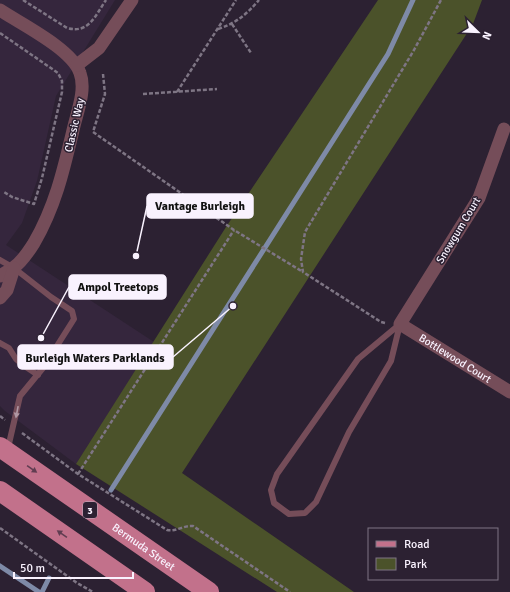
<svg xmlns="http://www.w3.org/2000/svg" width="510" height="592" viewBox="0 0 510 592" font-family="Signika,sans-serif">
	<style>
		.built { fill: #35263d }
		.green { fill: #4b522a }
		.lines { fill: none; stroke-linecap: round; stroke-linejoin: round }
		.stream { stroke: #7e8aa7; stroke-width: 5 }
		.path { stroke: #7e7584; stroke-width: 2.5; stroke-dasharray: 4 2; stroke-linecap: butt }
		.lane { stroke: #754d59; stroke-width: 6 }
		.street { stroke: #754d59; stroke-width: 13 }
		.primary { stroke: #c2718b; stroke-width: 20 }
		.oneway { fill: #b097a3 }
		.oneway2 { fill: #603d51 }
		.labels { text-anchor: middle; stroke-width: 3; stroke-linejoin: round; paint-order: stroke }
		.shield { fill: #2c2132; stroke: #bcb3c1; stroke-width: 1 }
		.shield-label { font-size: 10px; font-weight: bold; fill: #f9f2fe }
		.street-label { font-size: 11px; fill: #f9f2fe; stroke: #2c2132 }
		.leader { fill: none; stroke: #f9f2fe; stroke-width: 1.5 }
		.callout-dot { fill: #f9f2fe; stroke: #2c2132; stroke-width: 1.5 }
		.callout { fill: #f9f2fe; stroke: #f9f2fe; stroke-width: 1.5 }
		.callout-label { font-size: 12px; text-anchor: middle; font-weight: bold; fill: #111 }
	</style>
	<rect width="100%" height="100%" fill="#2c2132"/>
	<path class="built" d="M0,0H115L56,96L37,181L22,223L6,245L154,342L76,464L5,411L0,406Z"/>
	<path class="green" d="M378,0H482L473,24L182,473L354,592H277L76,464L226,227Z"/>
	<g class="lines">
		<path class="stream" d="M111,490L388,54L413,0
			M0,566L39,592
			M42,592L49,578"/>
		<path class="path" d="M23,0L67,28C89,34 95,16 106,0
			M232,24L251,53
			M218,29C236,23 246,15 259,0
			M0,33L58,73L62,81V92L42,178L34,204L12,197L4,192
			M103,74L105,94L93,132L234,230L303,272
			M177,92L236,0
			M143,94L217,89
			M385,323L381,322L303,272L301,259L305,232L414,50L441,0
			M0,416L5,420
			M22,433L78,474L167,530C176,532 184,525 193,526L290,592
			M78,474L234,230
			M0,528L77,583L93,592"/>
		<path class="lane" d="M0,260L14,268L51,297L72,311L74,319L43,368L20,396L8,448
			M400,324L391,361L349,432L316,502L305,513L289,514L274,503L271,490L277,474L358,359Z
			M0,343L9,348L16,359L23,365L38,375"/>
		<g class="street">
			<path d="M0,10C21,24 72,49 80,73C86,89 78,110 74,126C64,168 56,205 34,243C29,251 22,262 13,268C9,271 4,273 0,276"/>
			<path d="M77,65L99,48L132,0"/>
			<path id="s1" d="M504,129L479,198L400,324L510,392"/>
			<path d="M0,298L7,290L14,268"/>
		</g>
		<g class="primary">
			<path id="s2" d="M0,447L209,592"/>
			<path d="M0,491L145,592"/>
		</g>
	</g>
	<defs><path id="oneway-solid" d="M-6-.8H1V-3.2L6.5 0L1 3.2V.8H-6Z"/></defs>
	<use class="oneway" href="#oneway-solid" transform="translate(17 412) rotate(101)"/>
	<g class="oneway2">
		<use href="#oneway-solid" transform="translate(32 469) rotate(35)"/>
		<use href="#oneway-solid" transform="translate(62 534) rotate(-145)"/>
	</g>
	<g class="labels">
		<rect class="shield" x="83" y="502" width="14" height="16" rx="3"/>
		<g class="shield-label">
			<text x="90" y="514">3</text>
		</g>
		<g class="street-label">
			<text transform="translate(74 125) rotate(-77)" y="4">Classic Way</text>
			<text transform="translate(458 230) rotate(-59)" y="4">Snowgum Court</text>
			<text dy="4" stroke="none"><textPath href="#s1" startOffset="287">Bottlewood Court</textPath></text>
			<text dy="4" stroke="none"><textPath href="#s2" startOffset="175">Bermuda Street</textPath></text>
		</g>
	</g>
	<path class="leader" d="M136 256L147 206M41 338L69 287M233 306L173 357"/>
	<g class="callout-dot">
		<circle cx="136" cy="256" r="4"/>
		<circle cx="41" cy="338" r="4"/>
		<circle cx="233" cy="306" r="4"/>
	</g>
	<g class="callout">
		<rect x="147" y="194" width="106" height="24" rx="4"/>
		<rect x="69" y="275" width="97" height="24" rx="4"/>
		<rect x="18" y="345" width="155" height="24" rx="4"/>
	</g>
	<g class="callout-label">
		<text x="200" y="210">Vantage Burleigh</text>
		<text x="118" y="291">Ampol Treetops</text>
		<text x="95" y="362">Burleigh Waters Parklands</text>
	</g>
	<rect x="368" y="528" width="130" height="52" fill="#2c2132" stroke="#7e7584"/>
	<rect x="376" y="541" width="20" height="6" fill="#c2718b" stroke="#7e7584"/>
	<text x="404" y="548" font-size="12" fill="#f9f2fe">Road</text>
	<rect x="376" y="558" width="20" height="12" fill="#4b522a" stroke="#7e7584"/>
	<text x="404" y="568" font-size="12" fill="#f9f2fe">Park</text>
	<g transform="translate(478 32) rotate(113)" stroke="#2c2132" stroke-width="3" paint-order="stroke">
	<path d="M0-3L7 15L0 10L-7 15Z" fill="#f9f2fe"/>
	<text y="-6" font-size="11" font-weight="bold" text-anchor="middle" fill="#f9f2fe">N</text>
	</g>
	<path d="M14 572v6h119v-6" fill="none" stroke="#f9f2fe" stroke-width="2"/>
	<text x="20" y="572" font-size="12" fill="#f9f2fe" stroke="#2c2132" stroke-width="3" paint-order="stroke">50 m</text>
</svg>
